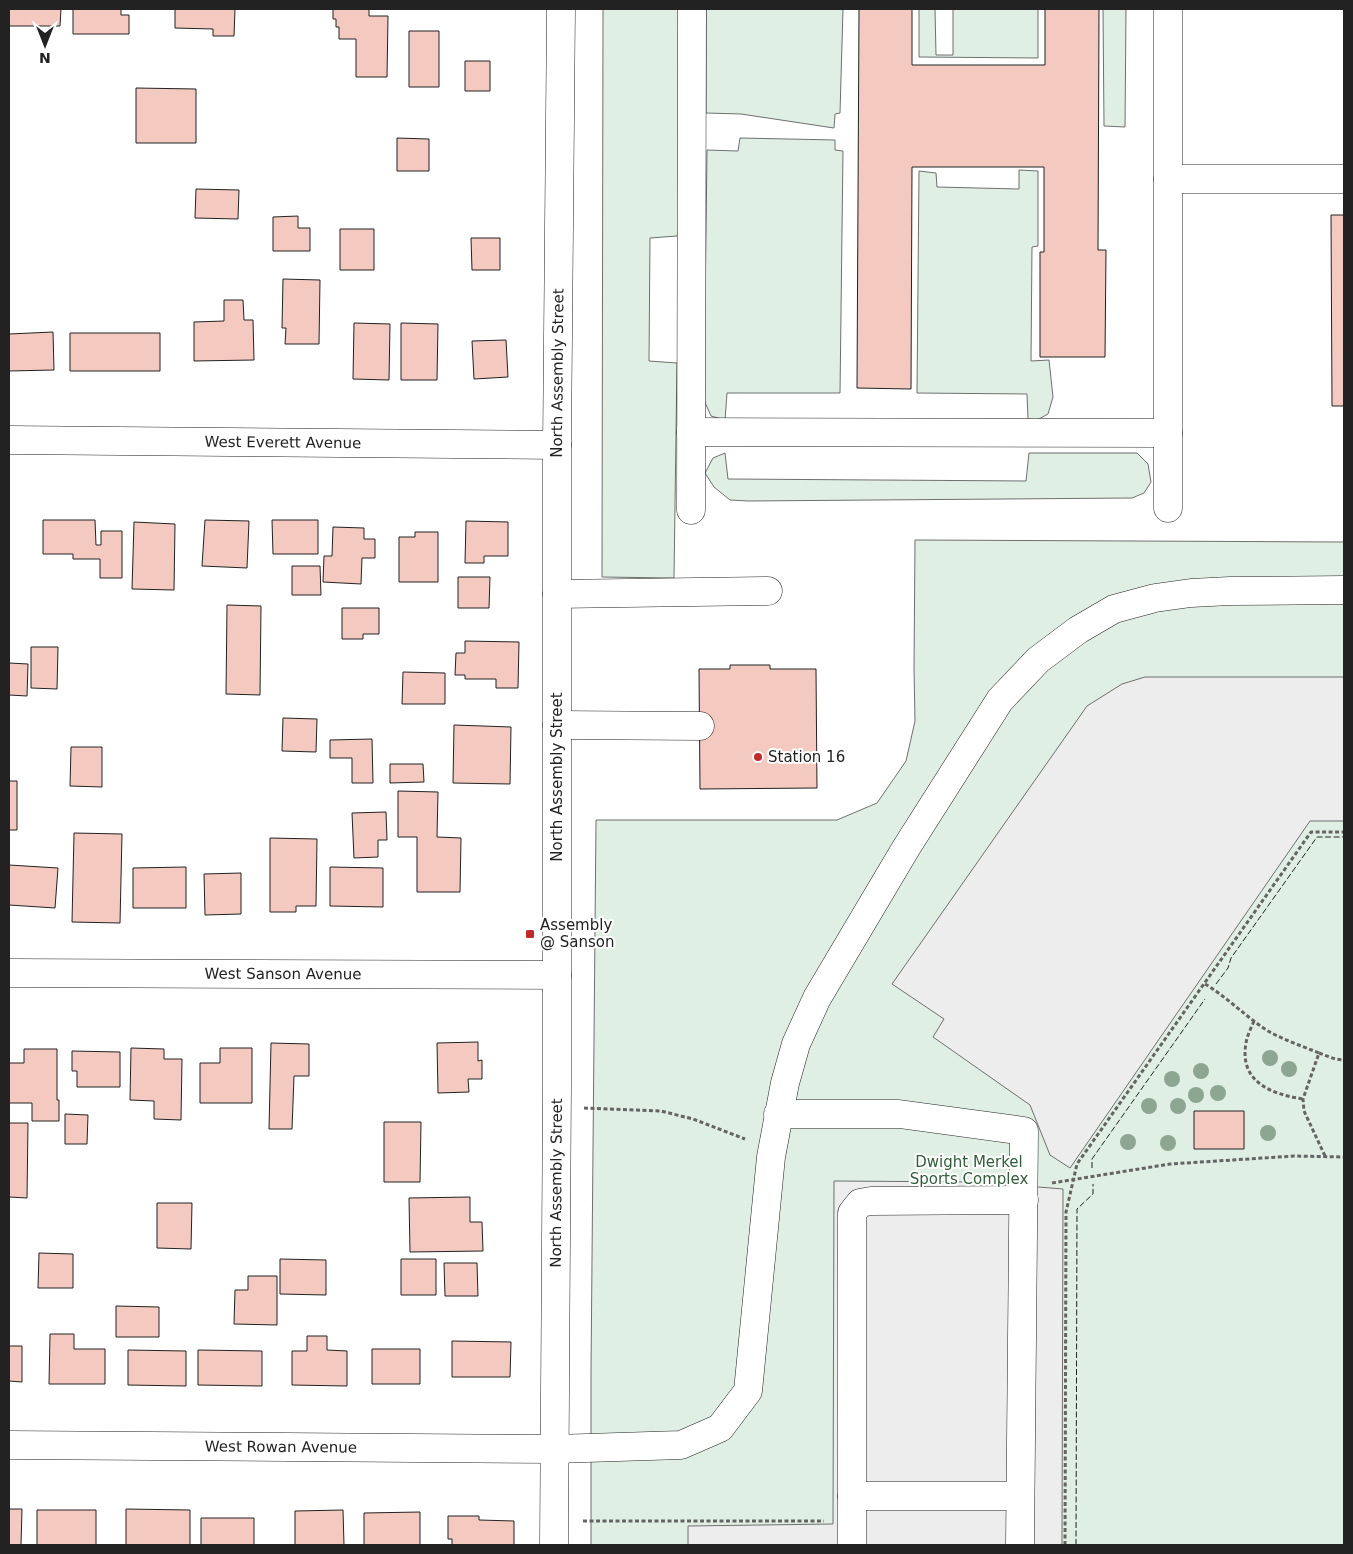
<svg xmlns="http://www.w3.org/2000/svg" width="1353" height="1554" viewBox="0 0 1353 1554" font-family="'DejaVu Sans',sans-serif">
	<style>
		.green { fill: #e0efe3; stroke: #6f6f6f }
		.parking { fill: #ededed; stroke: #6f6f6f }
		.building { fill: #f3c9c0; stroke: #222 }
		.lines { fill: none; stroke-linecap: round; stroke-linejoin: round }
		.minor-casing { stroke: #222; stroke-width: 29 }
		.major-casing { stroke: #222; stroke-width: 29 }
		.path { stroke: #646464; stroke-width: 3; stroke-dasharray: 4 2.5; stroke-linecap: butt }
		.minor { stroke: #fff; stroke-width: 28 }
		.major { stroke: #fff; stroke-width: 28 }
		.fence { stroke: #222; stroke-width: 1; stroke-dasharray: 6 2.5; stroke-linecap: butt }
		.tree { fill: #8da692 }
		.poi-dot { fill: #c62828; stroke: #fff; stroke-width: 2 }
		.labels { text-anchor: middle; stroke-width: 4; stroke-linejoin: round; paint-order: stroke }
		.street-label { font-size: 15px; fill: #222; stroke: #fff }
		.poi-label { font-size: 15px; fill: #222; stroke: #fff; text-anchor: start }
		.park-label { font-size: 15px; fill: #2f5e38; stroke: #fff }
	</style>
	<rect width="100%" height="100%" fill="#fff"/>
	<path class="green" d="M603,9H679L680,218L677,236L650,238L649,361L677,363L674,578L602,577Z
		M706,9H843L840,113L835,114L834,128L741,114L706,113Z
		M919,9H935L936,55H953V9H1038V58L919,57Z
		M1103,9H1126L1125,127L1104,126Z
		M740,138L835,140V150L843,151L840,393H727L725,420L711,416L704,400L707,150L738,151Z
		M1019,170L1038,171V246L1032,247L1031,361L1049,360L1053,397L1048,414L1037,420L1028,419L1027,394L917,393L919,171L936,173L937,187L1019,189Z
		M725,453L728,479L1026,481L1029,453H1137L1148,464L1151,482L1144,493L1132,498L748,501L730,500L714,487L705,473L713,458Z
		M915,540L1344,542V1545H591V1371L596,820H837L877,803L906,761L915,721L914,668Z"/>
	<path class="parking" d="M1145,677H1344V821H1310L1070,1168L1050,1155L1030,1105L933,1037L944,1019L892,984L1087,706L1122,684Z
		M834,1181L976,1182L1063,1189L1062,1545H688V1526L833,1524Z"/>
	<path class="building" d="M9,9H61L60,26H9Z
		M73,9H121V15H129V34H73Z
		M175,9H235L234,36H213V29L175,28Z
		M333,9H369V16H388L387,77H356V39H339V27H336V19H333Z
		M859,9H912V65H1045V9H1099L1098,250H1106L1105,357H1040V252H1044V167H912L911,389L857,388Z
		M409,31H439V87H409Z
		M465,61H490V91H465Z
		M136,88L196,89V143H136Z
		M397,138L429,139V171H397Z
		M196,189L239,190L238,219L195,218Z
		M1331,215H1344V406H1332Z
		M298,216V228H310V251H273V217Z
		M340,229H374V270H340Z
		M471,238H500V270H472Z
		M283,279L320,280L319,344H285L286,328H282Z
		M224,300H243L244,320H253L254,360L194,361V322L224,321Z
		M354,323L390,324L389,380L353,379Z
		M401,323L438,324L437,380H401Z
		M53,332L54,370L9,371V334Z
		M70,333H160V371H70Z
		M506,340L508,377L474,379L472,341Z
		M43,520H95L96,545H101V531H122V578H100V559H73V554H43Z
		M205,520L249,521L247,568L202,566Z
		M272,520H318V554H273Z
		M466,521L508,522V556H484V563H465Z
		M134,522L175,524L174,590L132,589Z
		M333,527L364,528V539H375V558H362L361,584L323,582L324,556H332Z
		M415,532H438V582H399V537H415Z
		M292,566H320L321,595H292Z
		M458,577H490L489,608H458Z
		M227,605L261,606L260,695L226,694Z
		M342,608H379V634H363V639H342Z
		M465,641L519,642L518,688H496V679H465V675H455L456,653H465Z
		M31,647H58L57,689L31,688Z
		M9,663L28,664L27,696L9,695Z
		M730,665H770V669H816L817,788L700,789L699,669H730Z
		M403,672L445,673V704H402Z
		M283,718L317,719L316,752L282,751Z
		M454,725L511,727L510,784L453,783Z
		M372,739L373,783H352V758H330V740Z
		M71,747H102V787L70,786Z
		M390,764H423L424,782L390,783Z
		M9,781H17V830H9Z
		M398,791L438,792L437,837L461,838L460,892H417V837H398Z
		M386,812L387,840H378V857L354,858L352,813Z
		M74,833L122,834L120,923L72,922Z
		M270,838L317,839L316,906H296V912H270Z
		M9,865L58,868L55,908L9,905Z
		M186,867V908H133V868Z
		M330,867L383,868V907L330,906Z
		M241,873V914L205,915L204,874Z
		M478,1042V1061L482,1060V1079H468L469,1092L438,1093L437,1043Z
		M271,1043L309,1044V1076H294L292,1129H269Z
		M131,1048L164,1049V1059H182L181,1120L154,1119V1101L130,1100Z
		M220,1048H252V1103H200V1063H220Z
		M24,1049H57V1100H59V1121H32V1103H9V1063H24Z
		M72,1051L120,1052V1087H77V1071H72Z
		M1194,1111H1244V1149H1194Z
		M65,1114L88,1115L87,1144H65Z
		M384,1122H421L420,1182H384Z
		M9,1123H28L27,1198L9,1197Z
		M470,1197V1222H482L483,1251L410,1252L409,1198Z
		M157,1203H192L191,1249L157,1248Z
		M39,1253L73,1254V1288H38Z
		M280,1259L326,1260V1295L280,1294Z
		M401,1259H436V1295H401Z
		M444,1263H477L478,1296H445Z
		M248,1276H277V1325L234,1324L235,1290H248Z
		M116,1306L159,1307V1337H116Z
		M50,1334H74V1349H105V1384H49Z
		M307,1336H327V1350L347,1351V1386L292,1385V1351H307Z
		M452,1341L511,1342L510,1377H452Z
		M9,1346H22V1382L9,1381Z
		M372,1349H420V1384H372Z
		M128,1350L186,1351V1386L128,1385Z
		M198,1350L262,1351V1386L198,1385Z
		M9,1509H22L21,1545H9Z
		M126,1509L190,1510V1545H126Z
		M37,1510H96V1545H37Z
		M343,1510L344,1545H295V1511Z
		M420,1512V1545H364V1513Z
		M448,1516H479V1520L514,1521V1545H452V1539H448Z
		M201,1518H254V1545H201Z"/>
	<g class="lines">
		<g class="minor-casing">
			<g id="minor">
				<path d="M1168,179H1344"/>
				<path d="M691,432L1168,433"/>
				<path id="s1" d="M9,440L557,445"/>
				<path d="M1168,508V9"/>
				<path d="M691,510L692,9"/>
				<path d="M557,594L768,591"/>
				<path d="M557,725L700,726"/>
				<path id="s2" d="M9,973L557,975"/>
				<path d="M778,1114H899L1024,1131L1020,1545"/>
				<path id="s3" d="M9,1445L555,1449L681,1445L720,1428L748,1391L771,1157L785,1083L796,1044L817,998L906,848L1000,700L1038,660L1078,630L1114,609L1155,598L1191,593L1230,591L1344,590"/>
				<path d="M852,1496H1020"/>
				<path d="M852,1545V1213L860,1203L871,1201L1024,1200"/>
			</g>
		</g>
		<g class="major-casing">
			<g id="major">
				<path id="s4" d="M554,1545L557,1087V445L561,9"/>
			</g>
		</g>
		<path class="path" d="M1205,984C1227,997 1246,1017 1268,1031C1284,1040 1302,1046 1319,1053L1303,1099L1304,1111L1325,1156
			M1254,1021C1251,1028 1247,1036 1246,1043C1239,1082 1271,1094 1303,1099
			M1319,1053L1335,1059L1344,1060
			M584,1108L661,1111L693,1119L745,1139
			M1052,1183L1170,1164L1294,1156L1344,1157
			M583,1521H824
			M1065,1545L1066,1212L1077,1164L1311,832H1344"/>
		<use href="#minor" class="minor"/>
		<use href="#major" class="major"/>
		<path class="fence" d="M1216,984L1228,968L1231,958L1317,837H1344
			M1092,1168V1159L1205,999
			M1076,1545L1077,1209L1093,1194V1184"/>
	</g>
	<g class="tree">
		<circle cx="1270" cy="1058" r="8"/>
		<circle cx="1289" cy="1069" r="8"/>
		<circle cx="1201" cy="1071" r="8"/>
		<circle cx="1172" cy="1079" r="8"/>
		<circle cx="1218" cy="1093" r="8"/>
		<circle cx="1196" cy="1095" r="8"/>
		<circle cx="1149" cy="1106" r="8"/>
		<circle cx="1178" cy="1106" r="8"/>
		<circle cx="1268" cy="1133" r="8"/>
		<circle cx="1128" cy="1142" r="8"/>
		<circle cx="1168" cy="1143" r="8"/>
	</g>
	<g class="poi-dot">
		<circle cx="758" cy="757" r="5"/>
		<rect x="525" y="929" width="10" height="10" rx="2.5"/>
	</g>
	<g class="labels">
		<g class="street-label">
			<text dy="5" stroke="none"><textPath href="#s4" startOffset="1172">North Assembly Street</textPath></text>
			<text dy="5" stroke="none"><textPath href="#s1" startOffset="274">West Everett Avenue</textPath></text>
			<text transform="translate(557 777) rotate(-90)" y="5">North Assembly Street</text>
			<text dy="5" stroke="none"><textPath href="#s2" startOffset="274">West Sanson Avenue</textPath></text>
			<text dy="5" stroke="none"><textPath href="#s4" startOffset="362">North Assembly Street</textPath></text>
			<text dy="5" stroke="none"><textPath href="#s3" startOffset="272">West Rowan Avenue</textPath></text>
		</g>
		<g class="poi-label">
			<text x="768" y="762">Station 16</text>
			<text x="540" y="930">Assembly<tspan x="540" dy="17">@ Sanson</tspan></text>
		</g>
		<g class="park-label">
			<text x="969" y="1167">Dwight Merkel<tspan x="969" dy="17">Sports Complex</tspan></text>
		</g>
	</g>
	<rect width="1353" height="1554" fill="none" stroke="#222222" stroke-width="20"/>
	<g transform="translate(45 45) rotate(180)" stroke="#ffffff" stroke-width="4" paint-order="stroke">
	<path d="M0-4L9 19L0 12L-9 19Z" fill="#222222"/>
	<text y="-8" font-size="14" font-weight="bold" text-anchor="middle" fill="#222222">N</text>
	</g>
</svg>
